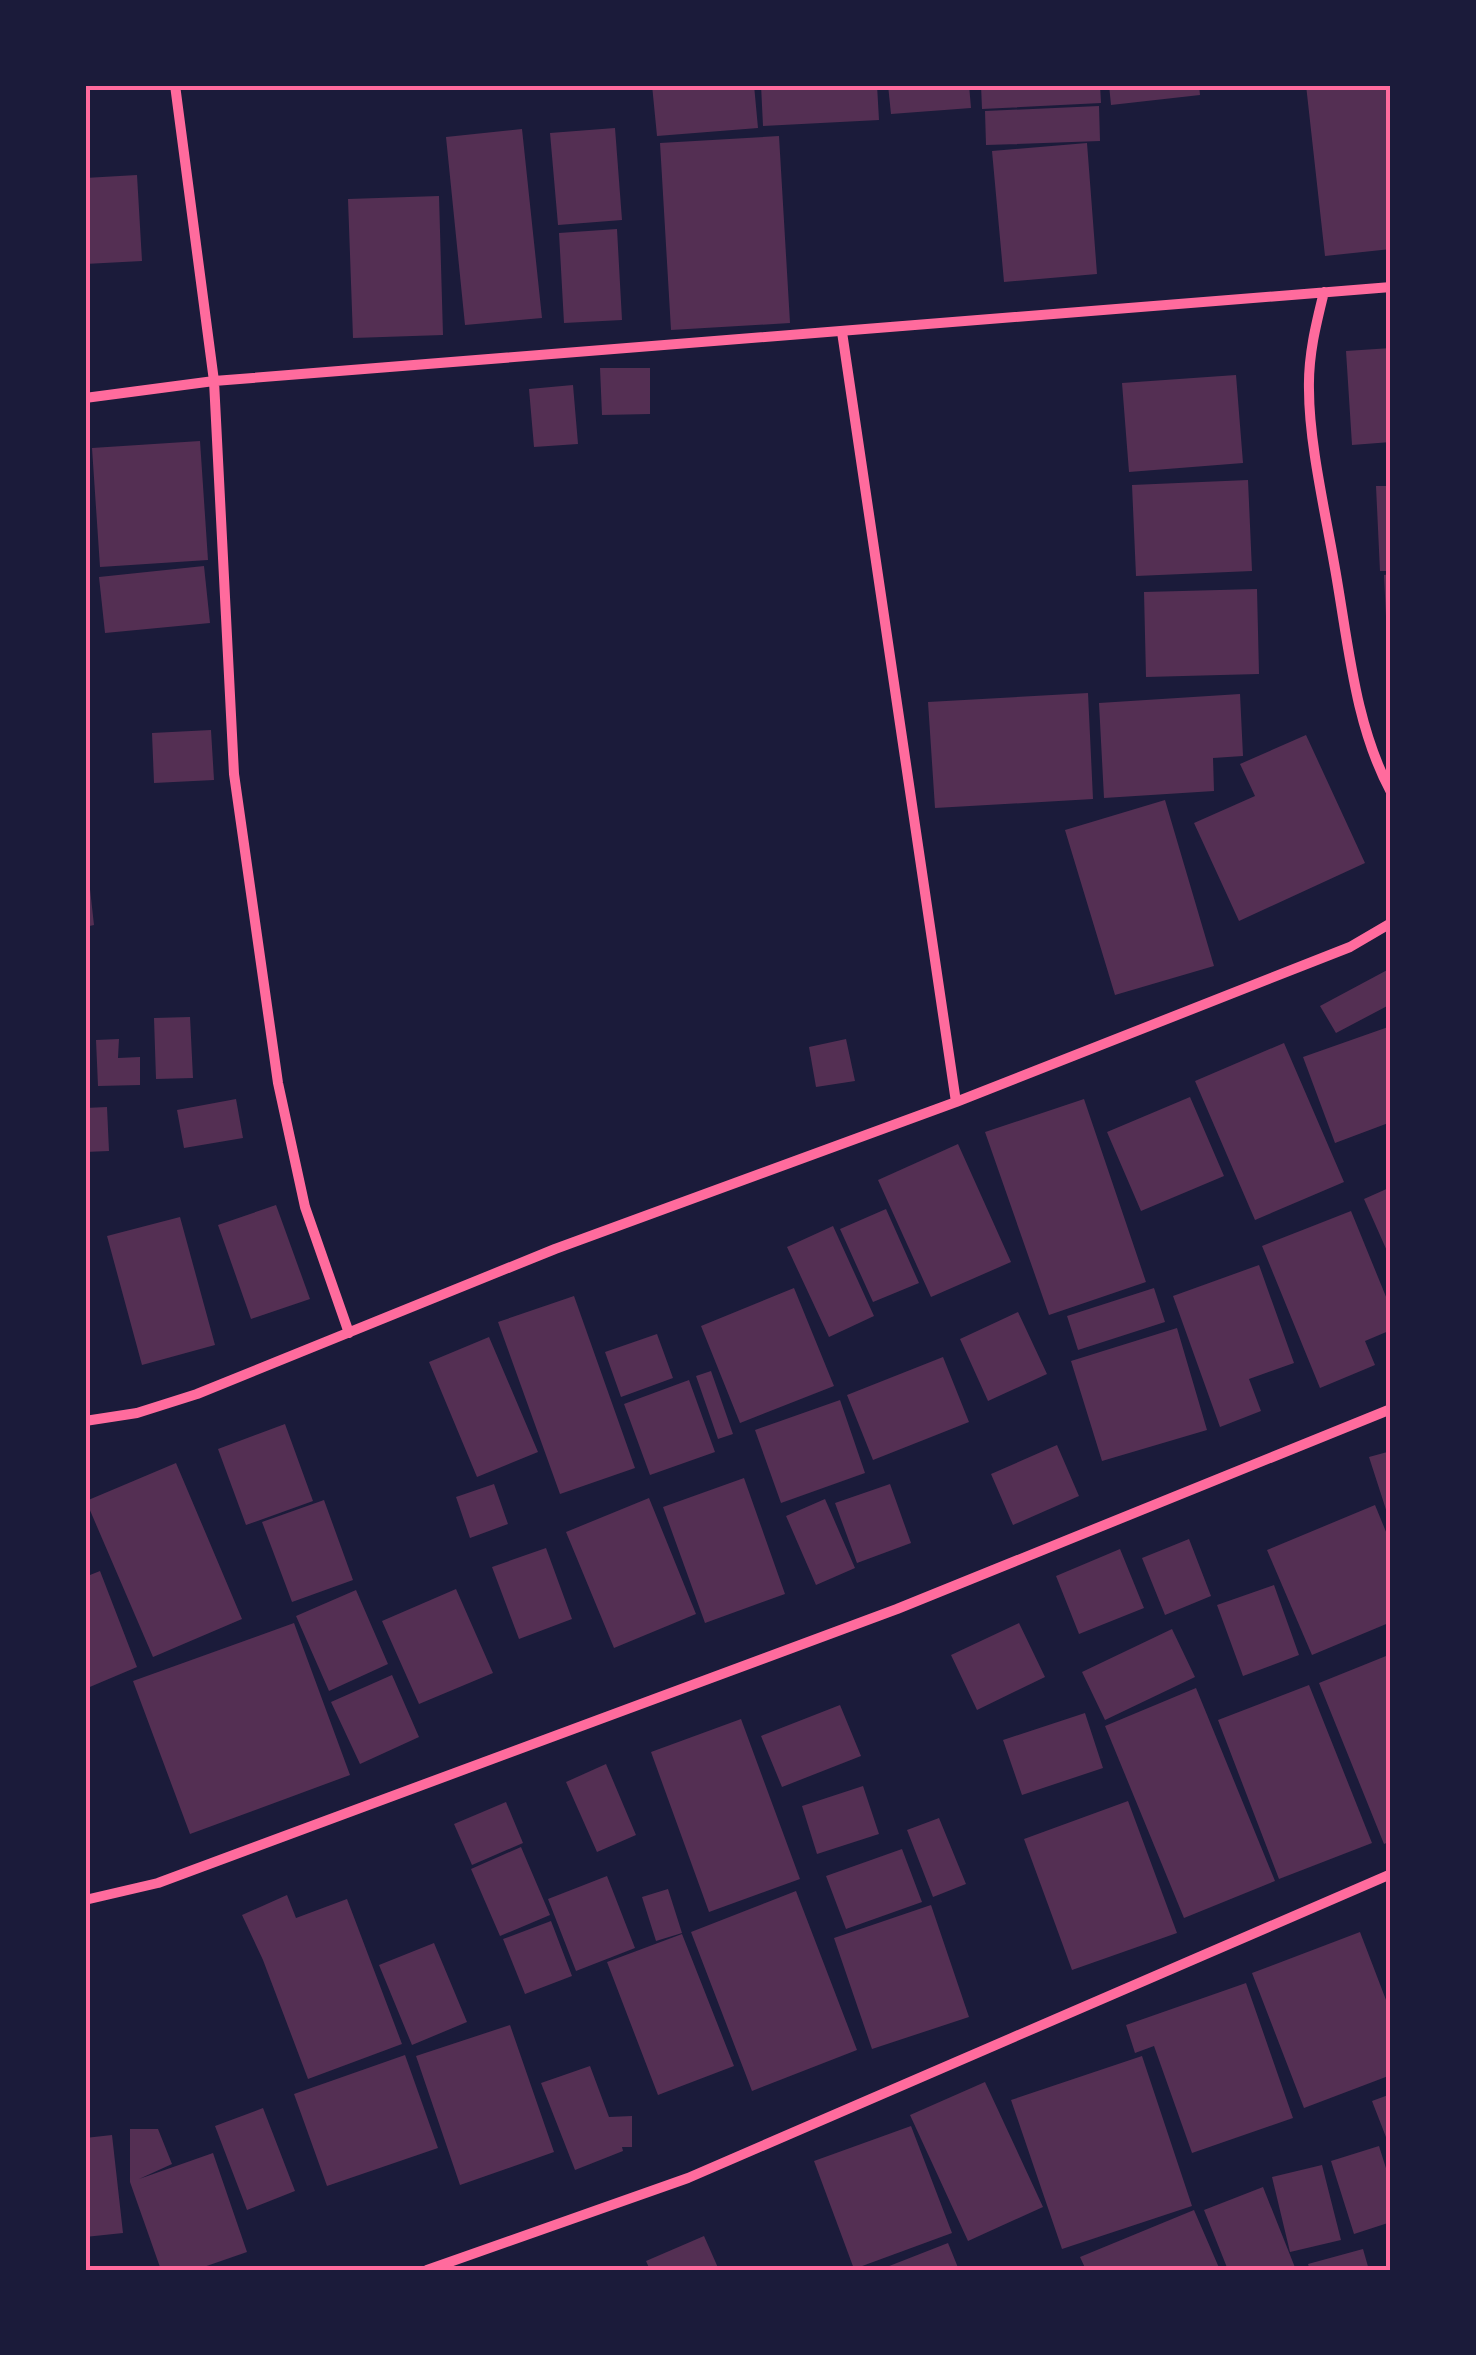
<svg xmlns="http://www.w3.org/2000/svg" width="1476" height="2355" viewBox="0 0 1476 2355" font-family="Cabin,sans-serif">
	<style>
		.building { fill: #542f53 }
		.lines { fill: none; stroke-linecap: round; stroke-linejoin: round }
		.minor { stroke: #ff6b9d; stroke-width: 10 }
		.neatline { fill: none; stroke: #ff6b9d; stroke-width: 4 }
	</style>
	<rect width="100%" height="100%" fill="#1b1b3a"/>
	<path class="building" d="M652,85H754L758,128L657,136Z
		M761,85H877L879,120L763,126Z
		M888,85H969L971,108L891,114Z
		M981,85H1100L1101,103L982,109Z
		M1109,85H1199L1200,95L1111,105Z
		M1306,85H1391V249L1325,256Z
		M1099,106L1100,141L986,145L985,111Z
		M615,128L622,220L558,225L550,133Z
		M522,129L542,318L465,325L446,137Z
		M779,136L790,323L671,330L660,143Z
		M1087,143L1097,274L1004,282L992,151Z
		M137,175L142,261L85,264V178Z
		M439,196L443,335L353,338L348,199Z
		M617,229L622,320L564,323L559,233Z
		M1391,348V442L1352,445L1346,351Z
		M600,368H650V414L602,415Z
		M1236,375L1243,463L1129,472L1122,383Z
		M573,385L578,444L534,447L529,389Z
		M200,441L208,560L100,567L92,448Z
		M1248,480L1252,571L1136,576L1132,485Z
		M1376,486H1391V571H1380Z
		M204,566L210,623L105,633L99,577Z
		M1391,574V658H1388L1384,575Z
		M1257,589L1259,674L1146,677L1144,592Z
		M1088,693L1093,799L935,808L928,702Z
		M1240,694L1243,756L1213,758L1214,791L1104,798L1099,703Z
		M211,730L214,780L154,783L152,733Z
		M1306,735L1365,863L1239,921L1194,823L1255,796L1240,764Z
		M1165,800L1214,966L1115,995L1065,830Z
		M85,889H90L94,925L85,927Z
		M1391,968V1004L1336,1033L1320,1006Z
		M190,1017L193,1078L156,1079L154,1018Z
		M1391,1026V1122L1335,1143L1303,1057Z
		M119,1039L118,1058L140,1057V1085L98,1086L96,1040Z
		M846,1039L855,1081L816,1087L809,1047Z
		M1284,1043L1344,1182L1255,1220L1195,1081Z
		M1190,1097L1224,1176L1141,1211L1107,1132Z
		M236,1099L243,1138L184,1148L177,1110Z
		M1084,1099L1146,1282L1049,1315L985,1132Z
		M107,1107L109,1151L85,1152V1108Z
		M958,1144L1011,1262L931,1297L878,1180Z
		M1391,1187V1260L1364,1199Z
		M276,1205L310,1299L251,1319L218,1225Z
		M886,1209L919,1283L873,1302L840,1229Z
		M1351,1211L1391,1309V1330L1365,1341L1375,1365L1320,1388L1262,1246Z
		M180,1217L215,1345L142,1365L107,1236Z
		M833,1226L874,1316L829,1337L787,1247Z
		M1259,1265L1294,1363L1249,1379L1261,1411L1220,1427L1173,1296Z
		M794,1288L834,1386L740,1423L701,1326Z
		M1154,1288L1165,1322L1078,1350L1067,1316Z
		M574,1296L635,1468L560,1494L498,1322Z
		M1018,1312L1047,1374L988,1401L960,1339Z
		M1177,1328L1207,1430L1102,1461L1071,1361Z
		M657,1334L673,1378L621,1397L605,1352Z
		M489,1337L538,1452L477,1477L429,1362Z
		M943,1357L969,1422L873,1460L847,1395Z
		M711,1371L733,1434L718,1439L696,1376Z
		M689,1380L715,1452L650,1475L624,1404Z
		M840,1400L865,1473L781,1503L755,1430Z
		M285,1424L313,1501L246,1525L218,1449Z
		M1057,1445L1079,1496L1013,1525L991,1474Z
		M1391,1451V1522H1390L1369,1457Z
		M176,1463L242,1619L153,1657L86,1501Z
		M744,1478L785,1594L705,1623L663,1507Z
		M494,1484L508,1524L470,1538L456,1497Z
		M890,1484L911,1543L857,1563L835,1503Z
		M649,1498L696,1614L614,1648L566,1532Z
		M825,1499L855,1568L816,1585L786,1516Z
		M324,1500L353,1580L292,1602L262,1522Z
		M1375,1505L1391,1544V1622L1312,1655L1267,1550Z
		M1189,1539L1211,1596L1165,1615L1142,1558Z
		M546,1548L572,1619L519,1639L492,1567Z
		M1120,1549L1144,1608L1079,1634L1056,1576Z
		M100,1571L137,1667L85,1689V1577Z
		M1274,1585L1299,1655L1243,1676L1217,1605Z
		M456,1589L493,1673L419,1704L382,1621Z
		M356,1590L388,1664L329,1691L296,1616Z
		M294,1623L350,1775L190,1834L133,1681Z
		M1019,1623L1045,1677L977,1710L951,1655Z
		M1172,1629L1195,1677L1105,1720L1082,1672Z
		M1391,1654V1841L1384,1844L1319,1683Z
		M392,1675L419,1737L360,1764L331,1702Z
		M1309,1685L1372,1843L1279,1879L1218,1720Z
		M1196,1688L1275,1881L1184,1918L1105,1726Z
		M840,1705L861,1756L782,1787L761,1736Z
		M1085,1713L1103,1768L1022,1795L1003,1740Z
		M741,1719L800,1879L709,1912L651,1752Z
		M606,1764L636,1835L597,1852L566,1782Z
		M863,1786L879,1834L817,1854L802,1806Z
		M1128,1801L1177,1933L1072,1970L1024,1839Z
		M506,1802L523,1843L472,1865L454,1824Z
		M939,1818L966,1884L933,1897L907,1830Z
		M521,1847L550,1915L500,1936L471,1869Z
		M902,1849L922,1902L846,1929L826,1876Z
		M607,1876L635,1948L576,1971L548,1899Z
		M668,1889L682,1933L656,1941L642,1897Z
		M796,1891L857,2050L752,2091L691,1932Z
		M287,1895L296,1918L347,1899L402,2044L308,2079L263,1960L242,1915Z
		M931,1905L969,2017L872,2049L834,1938Z
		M551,1921L572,1976L525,1994L503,1939Z
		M1360,1932L1391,2013V2075L1304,2108L1252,1973Z
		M682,1934L734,2066L658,2095L607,1962Z
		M434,1943L467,2022L412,2045L379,1965Z
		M1246,1983L1293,2118L1192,2153L1154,2046L1135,2053L1126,2025Z
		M510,2025L554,2152L460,2185L416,2056Z
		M405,2055L438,2148L327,2186L294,2094Z
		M1142,2056L1192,2206L1062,2249L1011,2100Z
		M590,2066L609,2117L632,2116V2147H622L623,2151L575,2170L541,2083Z
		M985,2082L1043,2207L968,2241L910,2115Z
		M1391,2094V2150L1372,2101Z
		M263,2108L295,2191L247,2210L215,2126Z
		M911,2126L952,2233L854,2269L814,2161Z
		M130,2129H158L172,2164L139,2179L213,2153L247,2252L195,2270H161L130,2182Z
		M112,2135L123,2233L85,2237V2138Z
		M1379,2146L1391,2184V2222L1354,2234L1331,2161Z
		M1322,2165L1341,2240L1290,2252L1272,2177Z
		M1263,2187L1296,2270H1228L1204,2210Z
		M1194,2210L1220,2270H1086L1080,2257Z
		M704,2236L719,2270H650L646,2261Z
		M948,2243L959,2270H879Z
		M1363,2249L1369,2270H1310L1308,2264Z"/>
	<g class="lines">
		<path class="minor" d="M175,85L214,381L234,774L278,1083L305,1207L349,1333
			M1324,292C1316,324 1308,356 1309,390C1309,442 1325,511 1334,563C1348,639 1354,724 1391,792
			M842,332L956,1102
			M85,398L214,381L1391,287
			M85,1421L137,1413L197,1394L555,1249L956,1102L1350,947L1391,923
			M85,1900L158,1883L897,1609L1391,1409
			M427,2270L688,2178L1391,1874"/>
	</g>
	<rect width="1476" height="2355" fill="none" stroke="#1b1b3a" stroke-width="175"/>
	<rect x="88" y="88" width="1300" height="2180" class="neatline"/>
</svg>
